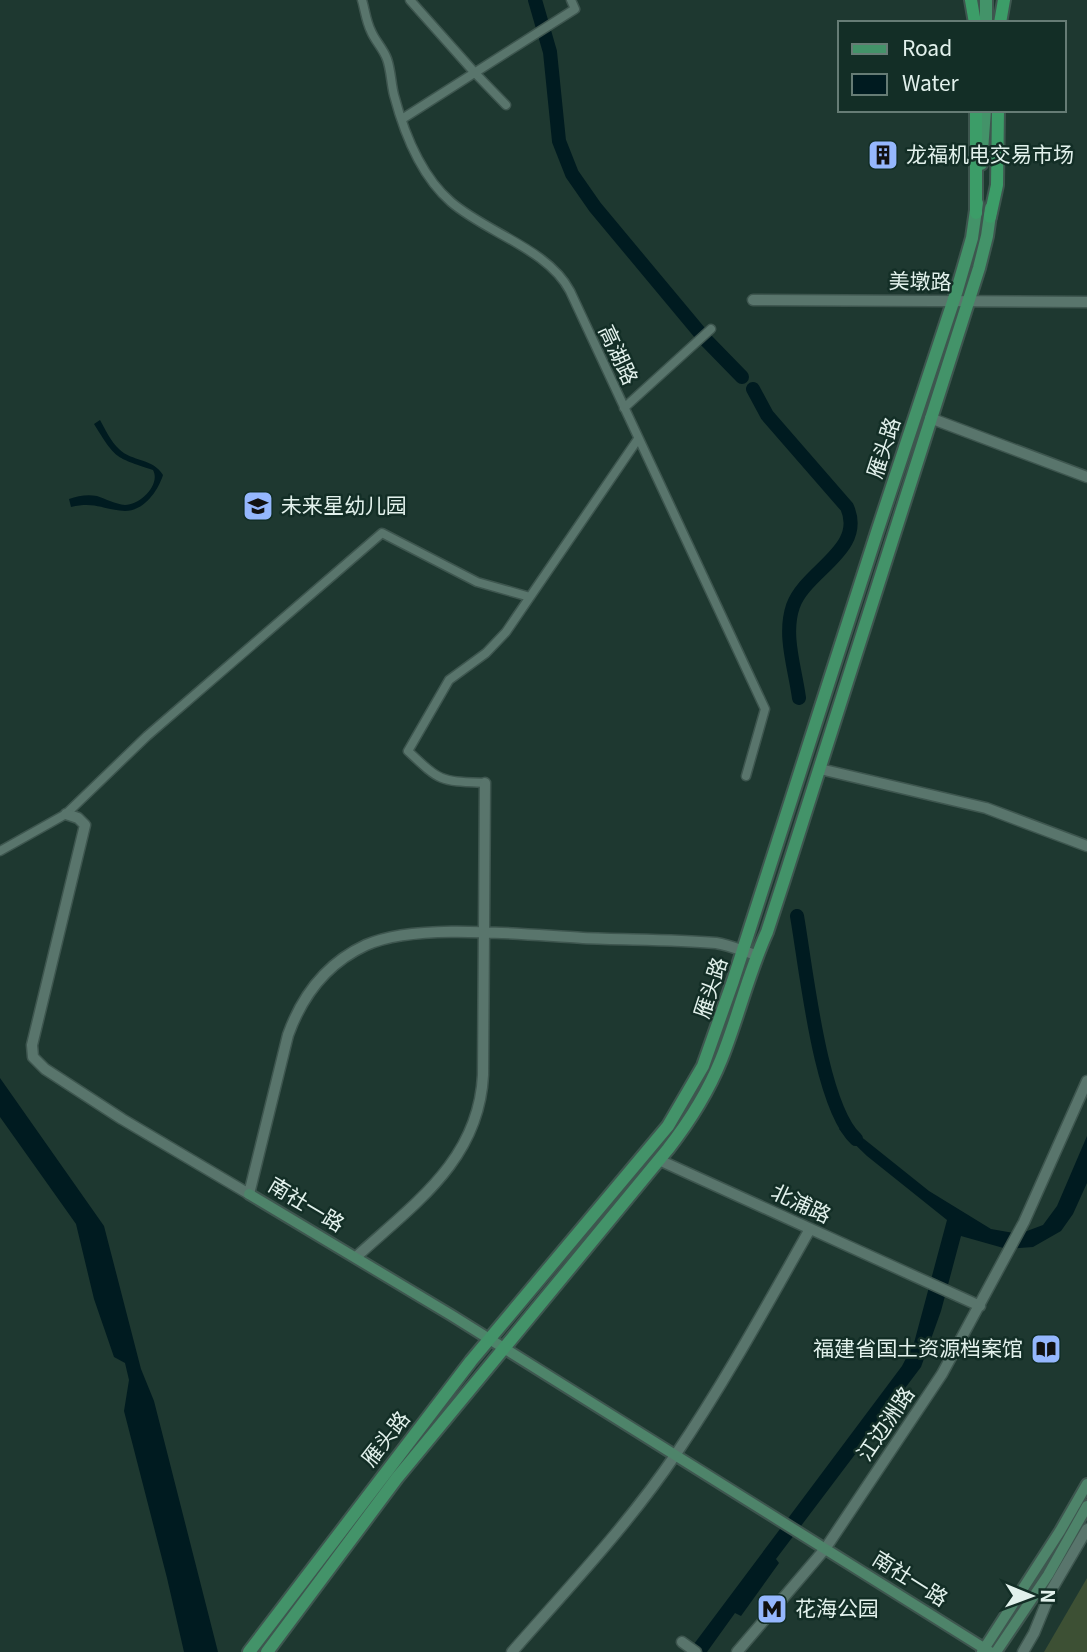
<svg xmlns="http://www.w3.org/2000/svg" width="1087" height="1652" viewBox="0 0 1087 1652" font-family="Georgia,'Noto Sans SC',serif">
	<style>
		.green { fill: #3d5034 }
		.water { fill: #001b20 }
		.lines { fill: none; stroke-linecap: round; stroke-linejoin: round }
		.river { stroke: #001b20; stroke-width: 14 }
		.minor-casing { stroke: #3e564f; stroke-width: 11 }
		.tertiary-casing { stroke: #3e564f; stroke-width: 13 }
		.secondary-casing { stroke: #3e564f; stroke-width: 14 }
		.primary-casing { stroke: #3e564f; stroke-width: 16 }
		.trunk-casing { stroke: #3e564f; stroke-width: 16 }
		.minor { stroke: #59756c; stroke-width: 8 }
		.tertiary { stroke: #59756c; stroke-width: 10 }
		.secondary { stroke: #4e846a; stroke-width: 10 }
		.primary { stroke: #439369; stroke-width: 12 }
		.trunk { stroke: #3c9d68; stroke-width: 12 }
		.labels { text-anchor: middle; stroke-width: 5; stroke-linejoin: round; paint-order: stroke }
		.poi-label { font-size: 21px; fill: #e2f1ec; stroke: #132e26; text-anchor: start }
		.street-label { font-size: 21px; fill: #e2f1ec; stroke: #132e26 }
	</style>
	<rect width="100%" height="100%" fill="#1e3830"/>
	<path class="green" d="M1087,1578V1652H1044Z"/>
	<path class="water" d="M100,420C105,429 111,442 119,449C132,462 153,458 163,475C158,491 144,511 125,511C103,510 96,501 71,507L69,499C78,496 87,494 97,496C106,499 115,504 125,505C140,505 161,485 153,470C114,457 116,459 94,424Z
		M0,1078L104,1226L141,1369L154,1401L218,1652H184L167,1578L124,1411L129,1380L125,1363L114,1357L94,1299L76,1224L0,1117Z
		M848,1121L859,1135L929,1191L991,1229L1019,1234L1043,1225L1057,1206L1087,1136V1183L1073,1214L1061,1231L1033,1247L1007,1249L961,1236L941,1311L921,1367L776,1559L779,1563L741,1616L735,1613L707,1652H688L902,1366L914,1343L947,1220L867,1156L839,1129Z"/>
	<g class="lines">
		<path class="river" d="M535,0L550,52L559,141L572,174L595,207L705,339L742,377
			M753,389L767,415L847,507C866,550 806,570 793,606C783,635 795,668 799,698
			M797,916C806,967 820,1106 856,1139"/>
		<g class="minor-casing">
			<path id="minor" d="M362,0C365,10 366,21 371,31C375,41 383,48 387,59C391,70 391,83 394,95C404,133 421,176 451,202C487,233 548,249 570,291L765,709L746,776
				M410,0L475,73L506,105
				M402,119L575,9L571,0
				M624,408L711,329
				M485,783C439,781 441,782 408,751L449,680L486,653L506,632L638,439
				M0,851L66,814L147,736L382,533L477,582L530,597"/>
		</g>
		<g class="tertiary-casing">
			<path id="tertiary" d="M753,300L1087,302
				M930,418L1087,477
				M820,769L986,808L1087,846
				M66,814L78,818L85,825L32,1045L33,1057L45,1069L122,1119L249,1194L288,1035C302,996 327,963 366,945C417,922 525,935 583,938C627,940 672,939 716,943C729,945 743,951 756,955
				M659,1160L980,1306
				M356,1257C414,1204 479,1160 483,1075L485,783
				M682,1642L696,1652
				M512,1652C568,1588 628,1525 676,1454C725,1382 767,1305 810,1229
				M737,1652L825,1549L942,1374L1024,1222L1087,1081
				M1023,1652L1034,1633L1052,1589L1087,1529"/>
		</g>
		<g class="secondary-casing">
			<path id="secondary" d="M249,1194L451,1315L990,1652
				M982,1652L1060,1531L1087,1484
				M996,1652L1048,1575L1087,1506"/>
		</g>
		<g class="primary-casing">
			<path id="primary" d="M986,23V0
				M981,164L985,110
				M249,1652L471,1361L668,1126L703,1066L733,981L877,532L957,290L972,238L977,203
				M267,1652L397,1478L668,1149C689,1122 708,1092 721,1060C738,1018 748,974 767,932C839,711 908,489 979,268L987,236L991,208"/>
		</g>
		<g class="trunk-casing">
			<path id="trunk" d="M971,0L975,23
				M1000,23L1004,0
				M976,110V213
				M990,217L997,185L998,110"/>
		</g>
		<use href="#minor" class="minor"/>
		<use href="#tertiary" class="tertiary"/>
		<use href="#secondary" class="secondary"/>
		<use href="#primary" class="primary"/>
		<use href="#trunk" class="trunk"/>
	</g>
	<defs>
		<g id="building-square" transform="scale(1.575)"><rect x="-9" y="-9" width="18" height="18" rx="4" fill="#95b7fd" stroke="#132e26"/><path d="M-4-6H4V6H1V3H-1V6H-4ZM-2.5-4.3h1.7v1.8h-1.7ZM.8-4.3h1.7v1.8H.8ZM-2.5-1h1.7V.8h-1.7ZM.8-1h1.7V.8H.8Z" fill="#111"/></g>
		<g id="school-square" transform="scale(1.575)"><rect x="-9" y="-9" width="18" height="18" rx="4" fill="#95b7fd" stroke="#132e26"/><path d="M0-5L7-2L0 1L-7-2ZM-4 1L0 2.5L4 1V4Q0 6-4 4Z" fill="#111"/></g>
		<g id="library-square" transform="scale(1.575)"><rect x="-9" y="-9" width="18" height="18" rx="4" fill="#95b7fd" stroke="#132e26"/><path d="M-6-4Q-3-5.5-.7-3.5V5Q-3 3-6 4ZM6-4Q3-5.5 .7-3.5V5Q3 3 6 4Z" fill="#111"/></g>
		<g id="metro-square" transform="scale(1.575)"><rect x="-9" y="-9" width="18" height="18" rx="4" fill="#95b7fd" stroke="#132e26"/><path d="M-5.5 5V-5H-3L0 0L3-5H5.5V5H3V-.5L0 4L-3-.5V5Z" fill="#111"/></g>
	</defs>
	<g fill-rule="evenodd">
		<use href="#building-square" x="883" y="155"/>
		<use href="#school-square" x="258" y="506"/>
		<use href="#library-square" x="1046" y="1349"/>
		<use href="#metro-square" x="772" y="1609"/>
	</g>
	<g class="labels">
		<g class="poi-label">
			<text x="906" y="162">龙福机电交易市场</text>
			<text x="281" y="513">未来星幼儿园</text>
			<text x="1023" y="1356" text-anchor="end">福建省国土资源档案馆</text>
			<text x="795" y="1616">花海公园</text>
		</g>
		<g class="street-label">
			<text transform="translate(920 282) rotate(1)" y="7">美墩路</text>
			<text transform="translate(618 355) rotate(65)" y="7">高湖路</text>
			<text transform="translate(884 448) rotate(-72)" y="7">雁头路</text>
			<text transform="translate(711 988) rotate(-72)" y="7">雁头路</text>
			<text transform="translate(801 1204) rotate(25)" y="7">北浦路</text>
			<text transform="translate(306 1205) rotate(31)" y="7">南社一路</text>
			<text transform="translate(886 1424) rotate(-56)" y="7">江边洲路</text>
			<text transform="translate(386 1439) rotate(-52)" y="7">雁头路</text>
			<text transform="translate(910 1579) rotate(32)" y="7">南社一路</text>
		</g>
	</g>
	<rect x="838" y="21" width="228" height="91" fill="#132e26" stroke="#667c75" stroke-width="2"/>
	<rect x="852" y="44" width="35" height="10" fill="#439369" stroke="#667c75" stroke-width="2"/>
	<text x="902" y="56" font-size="21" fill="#e2f1ec">Road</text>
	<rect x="852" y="74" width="35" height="21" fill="#001b20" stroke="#667c75" stroke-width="2"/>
	<text x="902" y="91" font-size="21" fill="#e2f1ec">Water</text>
	<g transform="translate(1031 1596) rotate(91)" stroke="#132e26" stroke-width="5" paint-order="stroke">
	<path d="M0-5L12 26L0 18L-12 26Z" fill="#e2f1ec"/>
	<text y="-10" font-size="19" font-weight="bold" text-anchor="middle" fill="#e2f1ec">N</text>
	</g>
</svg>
